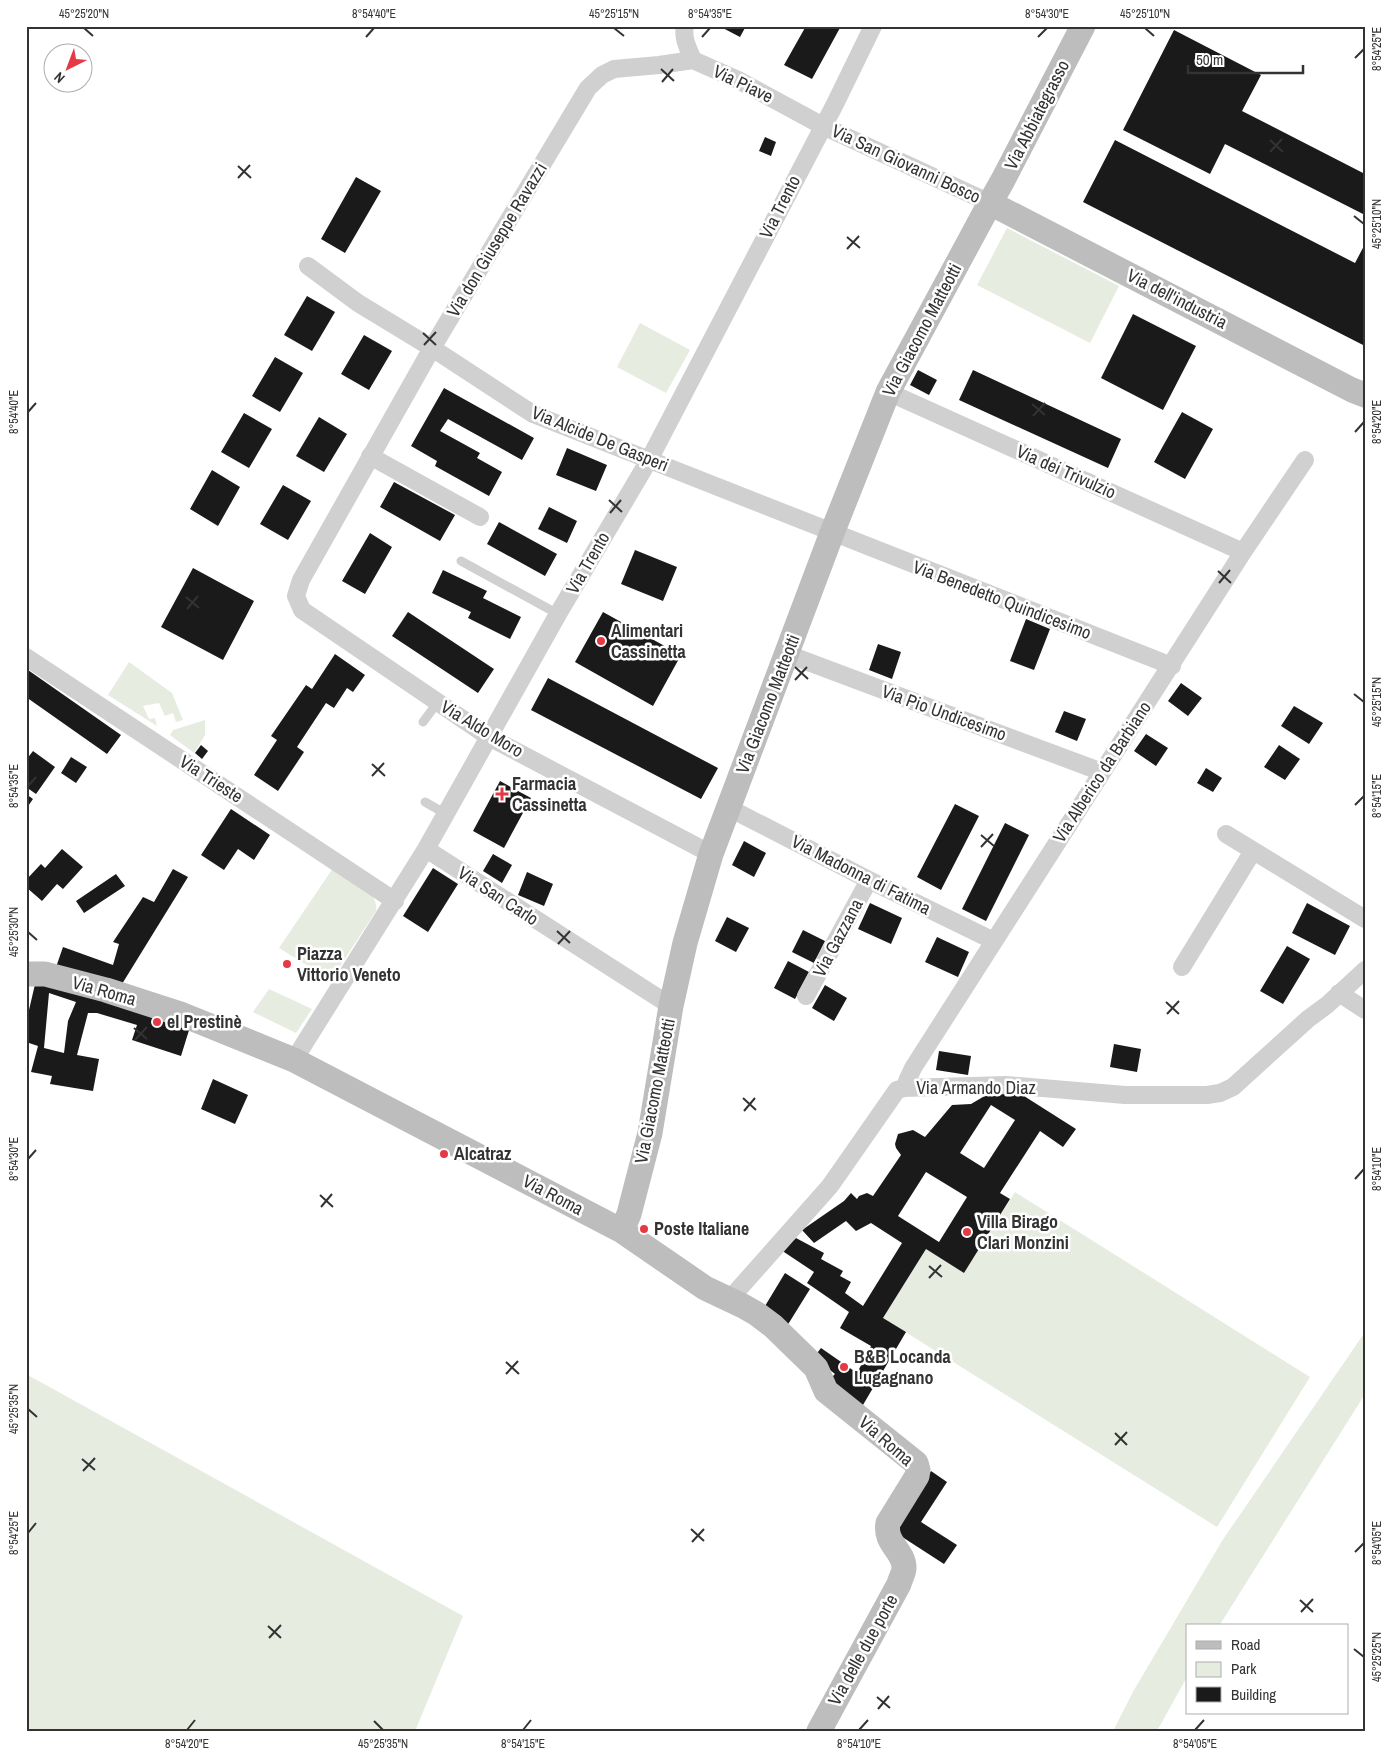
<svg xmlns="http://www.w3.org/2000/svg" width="1391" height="1757" viewBox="0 0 1391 1757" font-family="'Archivo Narrow',sans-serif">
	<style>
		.green { fill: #e6ecdf }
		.building { fill: #1a1a1a; fill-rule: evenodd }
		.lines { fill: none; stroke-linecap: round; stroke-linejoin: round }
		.lane { stroke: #d0d0d0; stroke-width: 9 }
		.street { stroke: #d0d0d0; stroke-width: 18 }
		.secondary { stroke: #bdbdbd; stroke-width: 25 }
		.ticks { fill: none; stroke: #333; stroke-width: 2 }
		.poi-dot { fill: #e63946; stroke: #fff; stroke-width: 2 }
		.labels { text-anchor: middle; stroke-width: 5; stroke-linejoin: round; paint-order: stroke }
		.street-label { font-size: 18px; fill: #333; stroke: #fff }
		.poi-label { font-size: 18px; font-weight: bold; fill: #333; stroke: #fff; text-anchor: start }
		.neatline { fill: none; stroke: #333; stroke-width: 2 }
		.ticks-label { font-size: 12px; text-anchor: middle; fill: #333 }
	</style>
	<rect width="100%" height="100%" fill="#fff"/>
	<path class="green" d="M1007,228L1119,286L1090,343L977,285Z
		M640,323L690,350L666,393L617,367Z
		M129,662L172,693L183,720L176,722L173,713L165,716L159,703L143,706L149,719L155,718L157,726L108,695Z
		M205,720V735L194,753L170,735L173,730Z
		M333,868C348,878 380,890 376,911L331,980L279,948Z
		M269,989L312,1009L296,1033L253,1012Z
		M1015,1192L1310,1377L1217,1527L883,1318L926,1249L964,1273Z
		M1365,1332V1394L1219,1626H1187V1677L1157,1731H1113L1134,1690L1222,1541Z
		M26,1374L463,1616L415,1731H26Z"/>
	<path class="building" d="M719,26H746L740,37Z
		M806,26H841L812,79L784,65Z
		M1174,30L1261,75L1242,111L1365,174V215L1225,144L1210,174L1123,130Z
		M765,137L776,142L771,156L759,151Z
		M1115,140L1355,263L1365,244V346L1083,202Z
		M356,177L381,191L345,253L321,239Z
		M307,296L335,312L312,351L284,335Z
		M1133,314L1196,346L1163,410L1101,378Z
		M364,335L392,351L369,390L341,374Z
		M275,357L303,373L280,412L252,396Z
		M918,370L937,380L929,395L910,385Z
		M973,370L1121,439L1108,468L959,400Z
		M444,388L534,438L522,460L448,419L440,431L480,453L477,458L502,472L489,496L435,466L437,461L411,446Z
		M1182,412L1213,429L1185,479L1154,462Z
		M244,413L272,429L249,468L221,452Z
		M319,417L347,434L324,472L296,456Z
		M567,448L607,465L596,491L556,475Z
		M212,470L240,487L218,526L190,509Z
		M394,482L455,515L440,541L380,507Z
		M283,485L311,501L288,540L260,524Z
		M549,507L577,521L567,543L538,529Z
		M499,522L557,554L545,576L487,544Z
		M370,533L392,547L365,594L342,581Z
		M635,550L677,567L663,601L621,584Z
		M193,568L254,601L223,660L161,627Z
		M443,570L487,591L483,598L521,617L510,639L468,618L471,612L432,593Z
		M408,612L494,669L478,693L392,636Z
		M603,612L681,655L653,706L575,662Z
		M1026,619L1050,629L1034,670L1010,661Z
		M878,644L901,652L892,679L869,670Z
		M335,654L365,675L353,692L347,688L334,708L326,703L297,747L304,752L278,791L254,775L277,740L271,736L306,685L312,689Z
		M28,670L121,735L107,754L26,697V672Z
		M548,678L718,768L701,799L531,710Z
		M1181,683L1202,698L1188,716L1168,701Z
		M1294,706L1323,723L1309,744L1281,726Z
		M1064,711L1086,719L1077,741L1055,732Z
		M1146,734L1168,748L1156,766L1134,751Z
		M201,745L208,751L202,759L195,753Z
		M1279,745L1300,759L1285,780L1264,767Z
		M33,751L55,767L36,794L26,787V760Z
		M71,757L87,767L76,783L61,773Z
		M1206,768L1222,778L1213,792L1197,783Z
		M500,781L531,798L504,848L473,831Z
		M26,794L33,799L26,809Z
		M955,804L979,816L941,890L917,877Z
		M231,809L270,835L254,860L238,849L224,870L201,855Z
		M1005,823L1029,835L986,921L962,909Z
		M744,841L766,853L754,877L732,865Z
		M62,849L83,867L63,889L57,884L42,901L26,887V880L41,864L45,868Z
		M493,854L512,865L502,883L483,871Z
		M433,868L458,884L428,932L403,916Z
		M173,869L188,877L122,984L55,970L63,947L113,965L119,944L113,942L143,897L154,902Z
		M527,872L553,884L544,906L518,895Z
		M116,874L125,886L84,913L76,901Z
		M870,903L902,918L891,944L858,929Z
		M1307,903L1350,926L1335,955L1292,933Z
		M727,917L749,928L736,952L715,941Z
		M803,930L825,941L814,963L792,952Z
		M937,937L969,952L958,977L925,962Z
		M1287,946L1310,959L1283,1004L1260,991Z
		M788,961L809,972L795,999L774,988Z
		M36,980L190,1027L181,1056L132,1040L137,1025L97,1013H88L77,1055L99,1059L93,1091L50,1084L52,1076L31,1072L38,1046L26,1042L29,1010ZM49,993L76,1002L68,1021L64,1053L44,1048Z
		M825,985L847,998L834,1021L812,1008Z
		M1114,1044L1141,1049L1137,1072L1110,1067Z
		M939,1051L971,1056L968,1075L936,1070Z
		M213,1079L248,1095L235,1124L201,1109Z
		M1005,1092L1024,1096L1076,1129L1063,1147L1040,1131L1000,1193L1010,1199L964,1273L926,1249L883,1318L906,1332L860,1410L825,1384L835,1374L814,1357L821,1348L857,1373L871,1346L840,1328L849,1312L807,1283L814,1272L781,1250L796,1238L824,1253L821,1259L843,1271L840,1276L851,1282L845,1293L863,1306L902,1243L871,1223L856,1231L846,1221L814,1243L802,1230L844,1201L851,1193L857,1199L859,1196L867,1193L873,1196L901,1155L896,1148L895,1144L898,1134L913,1130L925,1137L952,1105L971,1104L988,1094ZM991,1105L1015,1120L984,1168L960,1153ZM926,1172L967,1197L939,1242L898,1216Z
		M785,1273L810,1289L787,1326L762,1311Z
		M931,1471L947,1482L921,1522L957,1545L944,1564L893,1531Z"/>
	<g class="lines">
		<path class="lane" d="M461,561L558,614
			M423,722L438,702
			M425,802L446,814"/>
		<path class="street" d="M685,26C682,38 689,50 693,60L738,80L823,126L990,203
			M693,60L659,65L614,69L602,75L588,88L432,348L301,580L296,596L302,610L489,737L711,854
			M308,266L358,303L432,348L533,414L1172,666
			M888,392L1243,552
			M370,456L480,517
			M787,654L1102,772
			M26,657L395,901
			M729,808L869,880L994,941
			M1226,834L1365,919
			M426,849L671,1006
			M1182,967L1253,851
			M1339,993L1365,1010
			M806,996L869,880
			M294,1060L426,849L558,614L649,460L835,104L873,26
			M906,1088L907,1081L913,1068L1243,552L1305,460
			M729,1300L830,1186L897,1090L904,1088L1006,1085L1125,1095H1207L1220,1093L1233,1087L1308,1019L1327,1005L1365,970"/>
		<path class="secondary" d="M990,203L1352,390L1365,395
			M26,974H45L106,990L183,1015L294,1060L622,1231L705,1288L743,1306L757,1314L773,1326L811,1363L816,1368L826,1391L916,1463L918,1470L917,1476L888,1523C884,1544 904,1550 904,1568C904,1573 900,1579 899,1584L819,1731
			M622,1231L629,1214L650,1133L671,1006L685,943L711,854L832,533L888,392L990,203L1003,180L1083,26"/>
	</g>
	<path class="ticks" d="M84,28L93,36M614,28L624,36M1145,28L1154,36M366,37L374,28M702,37L710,28M1038,37L1047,28M1355,58L1364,49M661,69L674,81M662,82L673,69M1270,140L1283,152M1270,152L1282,139M238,166L251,178M238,178L250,165M1354,216L1364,224M847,237L860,248M847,249L859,236M423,333L436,345M424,345L436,332M1032,404L1045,415M28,412L36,403M1033,416L1045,403M1355,432L1364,422M609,500L622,512M610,513L621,500M1218,571L1231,583M1219,583L1230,570M186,597L199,608M187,609L198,596M795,667L808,679M795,680L807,667M1354,694L1364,702M372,764L385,776M372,776L384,763M28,786L36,777M1355,805L1364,796M981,835L994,846M981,847L993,834M557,931L570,943M28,932L37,940M558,944L570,931M1166,1002L1179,1014M1167,1014L1179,1001M134,1028L147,1039M135,1040L147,1027M743,1098L756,1110M744,1111L755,1098M28,1159L36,1150M1355,1179L1364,1169M320,1195L333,1207M321,1207L332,1194M929,1266L942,1277M929,1278L941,1265M506,1362L519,1374M506,1374L518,1361M28,1409L37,1417M1115,1433L1127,1445M1115,1445L1127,1432M82,1459L95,1470M83,1471L95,1458M691,1529L704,1541M28,1533L36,1523M692,1542L704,1529M1355,1552L1364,1543M1300,1600L1313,1612M1301,1612L1313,1599M268,1626L281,1638M269,1638L281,1625M1354,1649L1364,1657M877,1697L890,1708M878,1709L889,1696M374,1721L383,1730M187,1730L195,1720M523,1730L531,1720M859,1730L868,1720M1195,1730L1204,1720"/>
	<g class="poi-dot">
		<circle cx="601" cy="641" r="5"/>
		<path d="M499.5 786.5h5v5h5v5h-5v5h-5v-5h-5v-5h5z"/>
		<circle cx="287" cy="964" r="5"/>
		<circle cx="157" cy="1022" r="5"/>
		<circle cx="444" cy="1154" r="5"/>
		<circle cx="644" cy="1229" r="5"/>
		<circle cx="967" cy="1232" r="5"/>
		<circle cx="844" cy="1367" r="5"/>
	</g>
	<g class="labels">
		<g class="street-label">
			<text transform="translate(743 84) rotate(26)" y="6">Via Piave</text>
			<text transform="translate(1037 115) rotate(-63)" y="6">Via Abbiategrasso</text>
			<text transform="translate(906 164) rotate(25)" y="6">Via San Giovanni Bosco</text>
			<text transform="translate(780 207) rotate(-63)" y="6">Via Trento</text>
			<text transform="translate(497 240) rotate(-59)" y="6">Via don Giuseppe Ravazzi</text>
			<text transform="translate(1177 299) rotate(27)" y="6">Via dell'industria</text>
			<text transform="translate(922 330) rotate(-62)" y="6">Via Giacomo Matteotti</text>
			<text transform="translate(600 439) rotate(22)" y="6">Via Alcide De Gasperi</text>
			<text transform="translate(1066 472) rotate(24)" y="6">Via dei Trivulzio</text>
			<text transform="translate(588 563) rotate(-60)" y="6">Via Trento</text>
			<text transform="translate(1002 600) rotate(21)" y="6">Via Benedetto Quindicesimo</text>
			<text transform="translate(768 704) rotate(-69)" y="6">Via Giacomo Matteotti</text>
			<text transform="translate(944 713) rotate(20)" y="6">Via Pio Undicesimo</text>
			<text transform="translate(482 729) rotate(31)" y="6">Via Aldo Moro</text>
			<text transform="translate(1102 772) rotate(-57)" y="6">Via Alberico da Barbiano</text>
			<text transform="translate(211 779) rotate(33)" y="6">Via Trieste</text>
			<text transform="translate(861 875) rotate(27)" y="6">Via Madonna di Fatima</text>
			<text transform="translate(498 896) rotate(33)" y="6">Via San Carlo</text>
			<text transform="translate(838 938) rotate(-62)" y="6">Via Gazzana</text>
			<text transform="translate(104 991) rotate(16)" y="6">Via Roma</text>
			<text x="976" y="1094">Via Armando Diaz</text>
			<text transform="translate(655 1091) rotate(-79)" y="6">Via Giacomo Matteotti</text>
			<text transform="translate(553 1195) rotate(28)" y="6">Via Roma</text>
			<text transform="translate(886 1441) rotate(41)" y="6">Via Roma</text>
			<text transform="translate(863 1650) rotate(-61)" y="6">Via delle due porte</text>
		</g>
		<g class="poi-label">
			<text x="611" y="637">Alimentari<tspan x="611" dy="21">Cassinetta</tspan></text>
			<text x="512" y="790">Farmacia<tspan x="512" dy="21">Cassinetta</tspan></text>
			<text x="297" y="960">Piazza<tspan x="297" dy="21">Vittorio Veneto</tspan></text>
			<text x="167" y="1028">el Prestinè</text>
			<text x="454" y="1160">Alcatraz</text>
			<text x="977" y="1228">Villa Birago<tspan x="977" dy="21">Clari Monzini</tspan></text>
			<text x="654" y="1235">Poste Italiane</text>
			<text x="854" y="1363">B&amp;B Locanda<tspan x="854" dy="21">Lugagnano</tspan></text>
		</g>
	</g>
	<rect width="1391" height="1757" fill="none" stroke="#ffffff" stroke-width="55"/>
	<rect x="1186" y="1624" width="162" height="90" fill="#ffffff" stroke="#adadad"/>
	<rect x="1196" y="1641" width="25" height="8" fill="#bdbdbd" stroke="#adadad"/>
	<text x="1231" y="1650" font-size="15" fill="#333333">Road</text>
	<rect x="1196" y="1662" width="25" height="15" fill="#e6ecdf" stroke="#adadad"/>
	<text x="1231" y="1674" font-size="15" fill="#333333">Park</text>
	<rect x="1196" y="1687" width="25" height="15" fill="#1a1a1a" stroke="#adadad"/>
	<text x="1231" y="1700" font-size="15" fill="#333333">Building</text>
	<g transform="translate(68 68) rotate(222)"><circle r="24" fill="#ffffff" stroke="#adadad"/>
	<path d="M0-4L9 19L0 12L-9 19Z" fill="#e63946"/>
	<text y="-8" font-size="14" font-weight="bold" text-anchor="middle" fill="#333333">N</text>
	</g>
	<path d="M1188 65v8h115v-8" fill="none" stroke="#333333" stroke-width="2.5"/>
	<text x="1196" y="65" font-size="15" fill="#333333" stroke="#ffffff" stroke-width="4" paint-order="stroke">50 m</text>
	<rect x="28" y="28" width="1336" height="1702" class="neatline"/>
	<g class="ticks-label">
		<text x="84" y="18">45°25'20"N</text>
		<text x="374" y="18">8°54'40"E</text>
		<text x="614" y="18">45°25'15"N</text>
		<text x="710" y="18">8°54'35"E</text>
		<text x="1047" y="18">8°54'30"E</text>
		<text x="1145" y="18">45°25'10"N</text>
		<text transform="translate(1377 49) rotate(-90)" y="4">8°54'25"E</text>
		<text transform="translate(1377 224) rotate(-90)" y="4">45°25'10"N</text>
		<text transform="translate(14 412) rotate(-90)" y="4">8°54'40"E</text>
		<text transform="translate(1377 422) rotate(-90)" y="4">8°54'20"E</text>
		<text transform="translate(1377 702) rotate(-90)" y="4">45°25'15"N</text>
		<text transform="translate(14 786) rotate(-90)" y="4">8°54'35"E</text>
		<text transform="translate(1377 796) rotate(-90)" y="4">8°54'15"E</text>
		<text transform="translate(14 932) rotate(-90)" y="4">45°25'30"N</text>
		<text transform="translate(14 1159) rotate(-90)" y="4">8°54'30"E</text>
		<text transform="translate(1377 1169) rotate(-90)" y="4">8°54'10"E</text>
		<text transform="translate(14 1409) rotate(-90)" y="4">45°25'35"N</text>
		<text transform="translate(14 1533) rotate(-90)" y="4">8°54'25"E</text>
		<text transform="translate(1377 1543) rotate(-90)" y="4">8°54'05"E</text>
		<text transform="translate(1377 1657) rotate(-90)" y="4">45°25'25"N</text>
		<text x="187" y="1748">8°54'20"E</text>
		<text x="383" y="1748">45°25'35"N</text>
		<text x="523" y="1748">8°54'15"E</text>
		<text x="859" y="1748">8°54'10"E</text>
		<text x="1195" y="1748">8°54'05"E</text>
	</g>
</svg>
